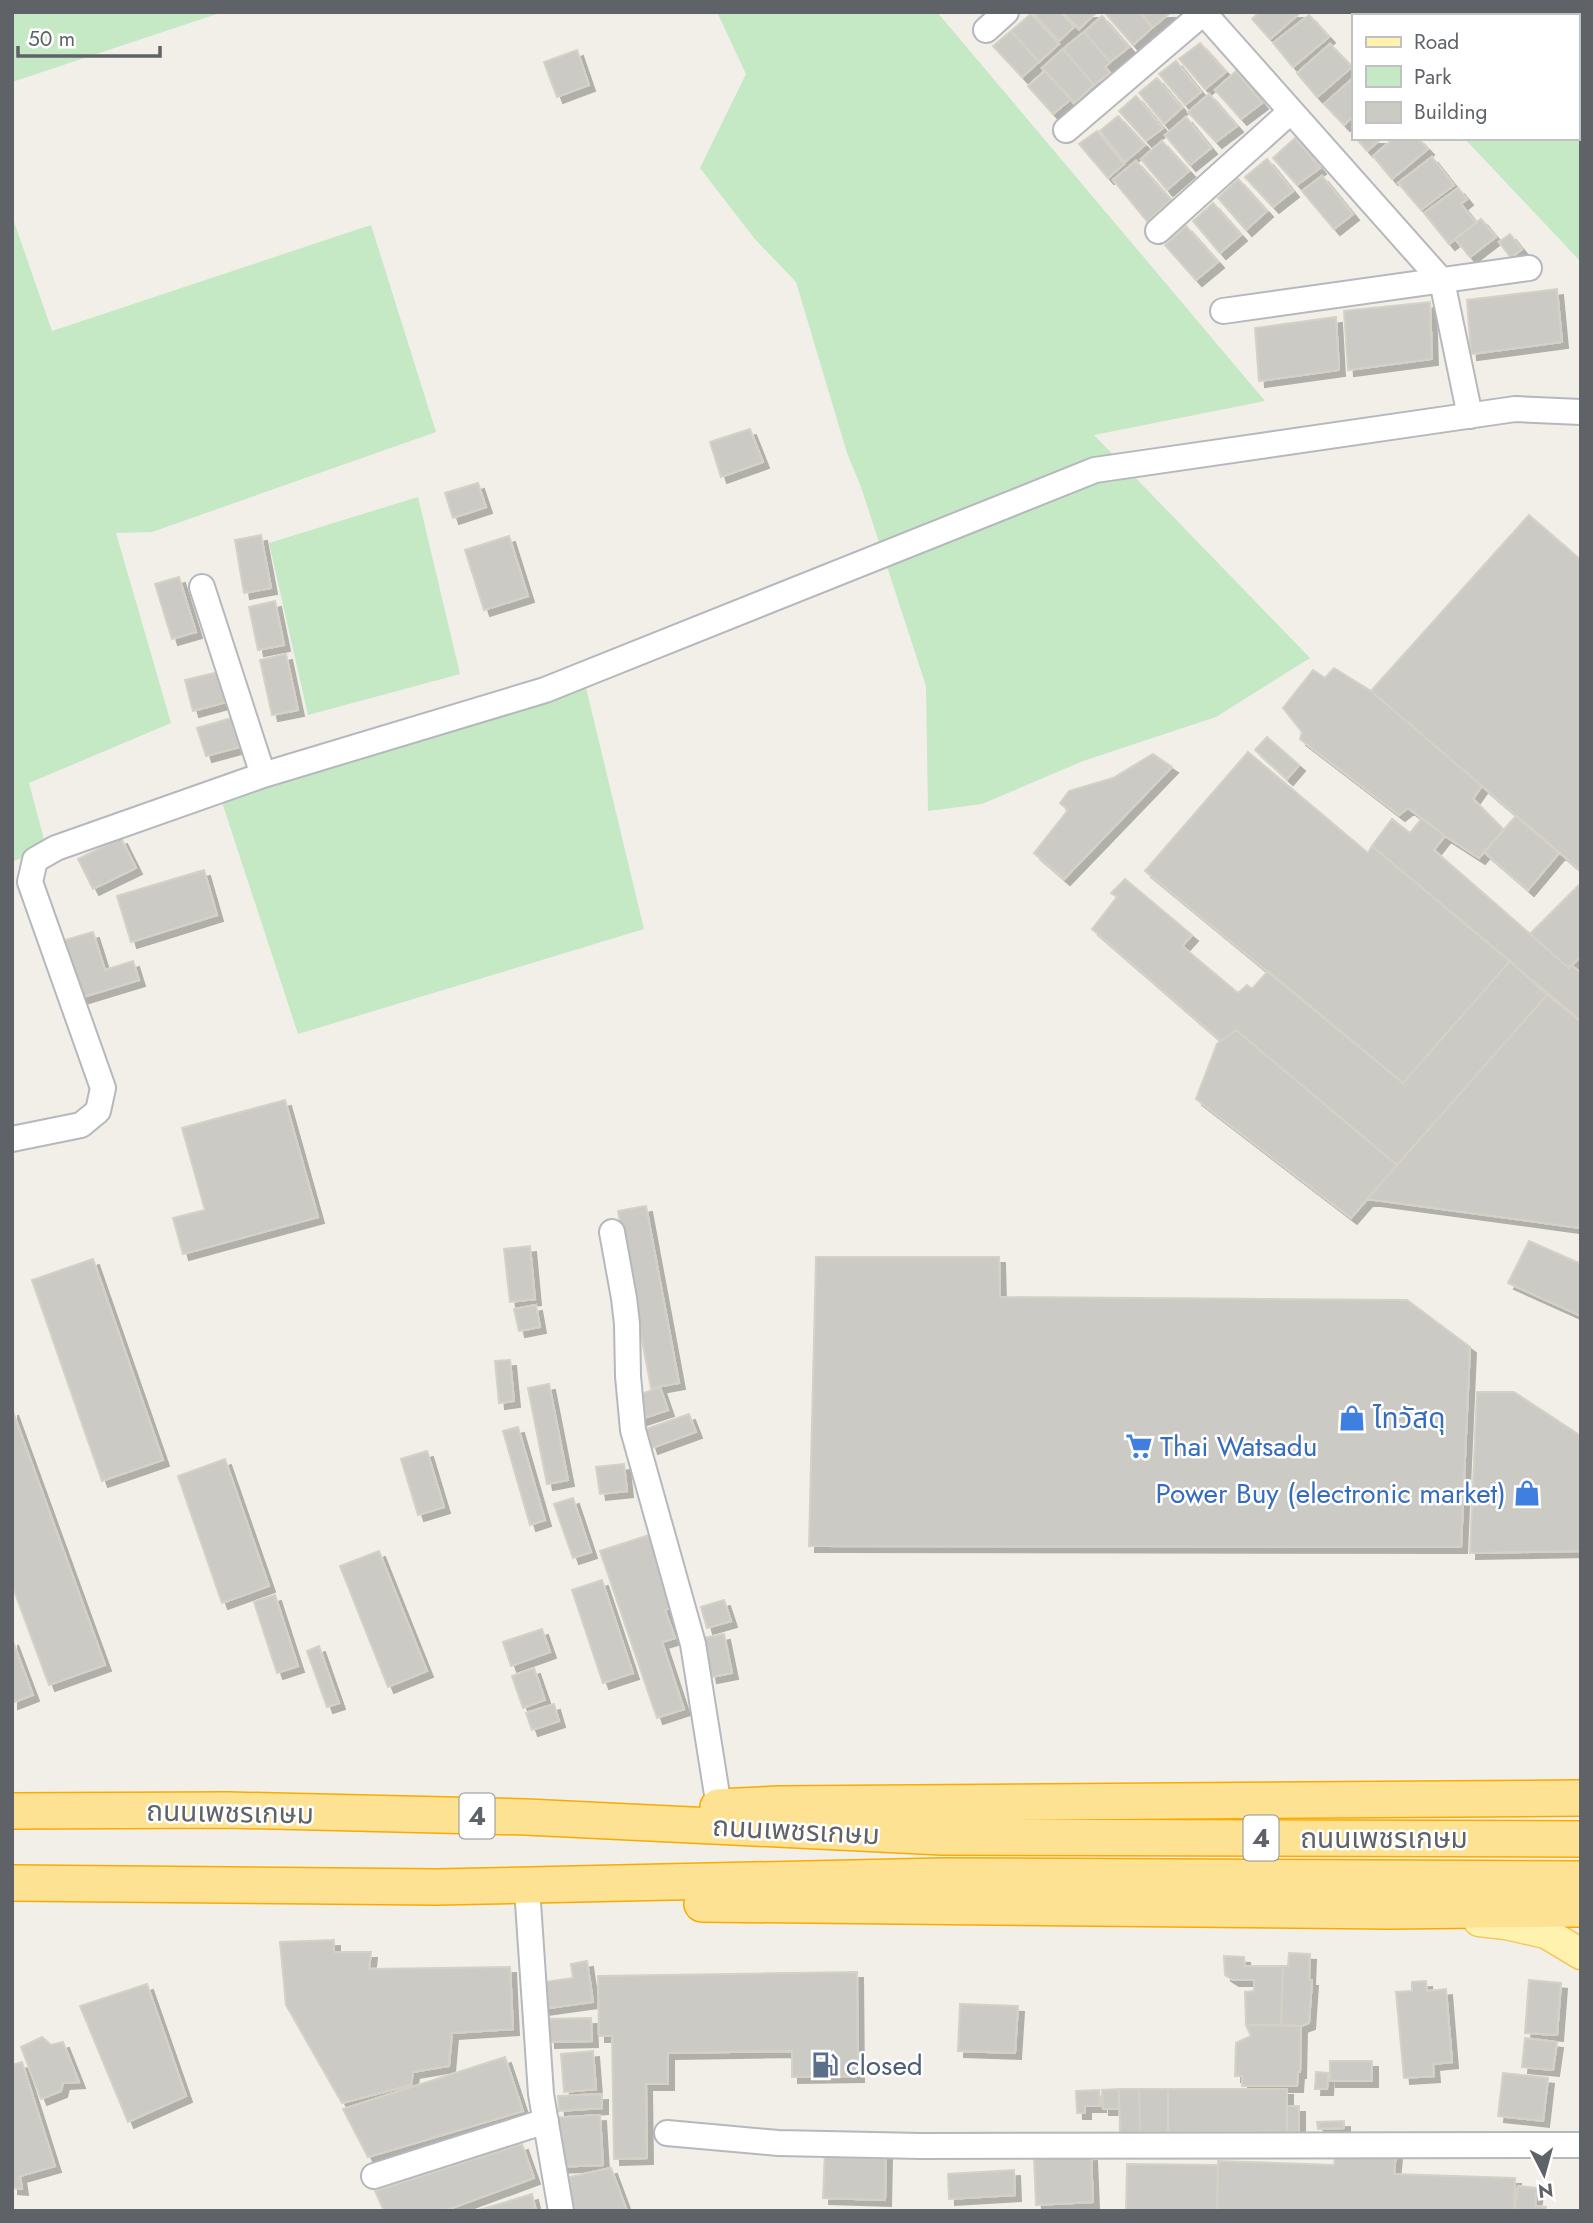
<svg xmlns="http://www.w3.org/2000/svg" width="1593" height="2223" viewBox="0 0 1593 2223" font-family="Jost,'Noto Sans Thai',sans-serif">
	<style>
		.green { fill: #c5e8c5 }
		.building { fill: #cccac5; stroke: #d6d1c6; stroke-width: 2; filter: url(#shadow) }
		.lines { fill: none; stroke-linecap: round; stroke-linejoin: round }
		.minor-casing { stroke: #b5b8bc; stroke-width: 28 }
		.major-casing { stroke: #f2c960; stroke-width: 33 }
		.highway-casing { stroke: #f9ab00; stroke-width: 38 }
		.minor { stroke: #fff; stroke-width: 24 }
		.major { stroke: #fff2af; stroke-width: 30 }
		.highway { stroke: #fde293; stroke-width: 35 }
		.labels { text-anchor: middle; stroke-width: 5; stroke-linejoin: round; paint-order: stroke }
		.shield { fill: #fff; stroke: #8f9295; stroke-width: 2 }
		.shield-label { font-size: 26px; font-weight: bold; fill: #5f6368 }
		.shop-label { font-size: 28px; fill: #366cbe; stroke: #fff; text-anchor: start }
		.street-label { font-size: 28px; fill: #5f6368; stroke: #fff }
		.service-label { font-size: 28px; fill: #4e5e75; stroke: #fff; text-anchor: start }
	</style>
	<defs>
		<filter id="shadow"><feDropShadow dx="6" dy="6" stdDeviation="0" flood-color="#0004"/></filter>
	</defs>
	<rect width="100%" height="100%" fill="#f1efe8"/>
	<path class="green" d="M12,12H223L12,82Z
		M717,12H937L1265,401L1094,435L1310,658L1216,717L1083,761L982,804L928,811L926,686L861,487L847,453L796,282L754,238L700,168L746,74Z
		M1581,36V262L1464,138H1577V39Z
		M12,216L52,331L371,225L436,432L152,532L116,533L171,723L29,783L46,847L12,862Z
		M418,497L460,674L308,715L269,543Z
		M583,675L644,929L298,1034L218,790Z"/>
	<path class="building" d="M1038,12H1060L1074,27L1059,41L1035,15Z
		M1063,12H1097L1079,29Z
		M1108,12H1139L1152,28L1133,45L1106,14Z
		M1141,12H1171L1153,27Z
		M1259,12H1301L1270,39L1252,19Z
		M1031,14L1059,44L1039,62L1011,31Z
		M1309,15L1329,37L1293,67L1273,43Z
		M1102,16L1129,47L1110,62L1084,32Z
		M1011,31L1039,62L1022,77L993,46Z
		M1084,32L1110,62L1105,67L1110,73L1094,85L1063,49Z
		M1200,43L1226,72L1205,89L1179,59Z
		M1330,44L1352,67L1317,97L1297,73Z
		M1063,49L1094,85L1074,103L1042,68Z
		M577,50L589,85L557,97L544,62Z
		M1176,61L1201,92L1185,105L1159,74Z
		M1045,71L1071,99L1053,114L1028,86Z
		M1236,71L1262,103L1241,119L1215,90Z
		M1157,78L1182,108L1164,124L1139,93Z
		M1353,78V116L1344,125L1324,104Z
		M1209,94L1237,126L1216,142L1188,112Z
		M1136,96L1163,128L1146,141L1119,111Z
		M1118,116L1145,145L1125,162L1100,131Z
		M1186,117L1211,148L1190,165L1165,135Z
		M1097,131L1124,164L1108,178L1079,144Z
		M1295,138L1320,168L1297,185L1273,158Z
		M1356,138H1382L1367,151Z
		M1394,138H1418L1428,149L1392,179L1373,156Z
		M1162,141L1189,171L1167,190L1141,159Z
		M1432,157L1454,185L1421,210L1398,183Z
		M1267,159L1293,191L1273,207L1245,177Z
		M1136,161L1171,200L1147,221L1113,180Z
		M1322,176L1353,214L1334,229L1302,191Z
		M1238,179L1267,211L1246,230L1218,198Z
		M1458,188L1467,199L1461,204L1476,223L1449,244L1424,213Z
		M1213,203L1241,235L1220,253L1193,221Z
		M1481,219L1496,237L1470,257L1455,239Z
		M1186,226L1218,262L1196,280L1165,245Z
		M1510,234L1522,249L1511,258L1499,242Z
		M1557,289L1562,342L1471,354L1467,300Z
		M1430,302L1432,359L1348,370L1344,311Z
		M1336,317L1339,370L1259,381L1255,328Z
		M750,429L763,462L721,477L710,442Z
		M478,483L486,507L453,518L445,493Z
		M1529,515L1581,560V871L1371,691Z
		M261,535L271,588L244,593L235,540Z
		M509,536L528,596L484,610L465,550Z
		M179,577L196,632L172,639L155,584Z
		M275,601L284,645L258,650L249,607Z
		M286,654L298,710L272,715L260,660Z
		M1334,668L1371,691L1482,786L1473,799L1504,830L1479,858L1445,836L1408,808L1399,815L1300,739L1302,732L1283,708L1313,670L1325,678Z
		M223,671L230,701L193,711L185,680Z
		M235,717L243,746L206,756L197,728Z
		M1267,737L1299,765L1287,779L1255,750Z
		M1248,752L1368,853L1372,846L1510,961L1403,1083L1145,871Z
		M1153,754L1172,767L1064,879L1034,853L1068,810L1060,803L1069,791L1113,778Z
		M1516,816L1559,853L1528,890L1484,852Z
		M1422,818L1445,836L1434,850L1569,968L1571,965L1581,973V1021L1372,846L1392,819L1410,833Z
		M121,838L136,868L93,889L78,859Z
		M204,870L217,915L131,942L117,896Z
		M1125,879L1192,935L1182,946L1238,993L1247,985L1252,989L1268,971L1403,1083L1510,961L1547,995L1397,1165L1236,1030L1221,1041L1092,929L1117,897L1111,893Z
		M1581,883V956L1569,968L1530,934Z
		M93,932L105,970L133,961L139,980L80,998L62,941Z
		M1547,995L1581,1022V1228L1367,1199Z
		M1236,1030L1397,1165L1351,1218L1196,1099L1217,1044Z
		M285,1100L318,1217L183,1254L173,1218L205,1210L182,1128Z
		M646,1206L679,1383L651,1388L618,1211Z
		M1529,1241L1581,1264V1316L1508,1283Z
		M530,1246L535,1299L510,1302L504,1249Z
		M816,1257H999L1000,1297L1407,1300L1470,1347L1461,1547L809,1546Z
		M93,1259L163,1460L102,1481L32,1280Z
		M536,1305L540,1327L519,1331L514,1309Z
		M510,1360L514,1401L499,1403L495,1361Z
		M549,1384L568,1480L547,1484L528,1388Z
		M660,1387L668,1410L641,1419L633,1397Z
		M1477,1392H1514L1581,1436V1551L1470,1553Z
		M12,1409L105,1665L49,1685L12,1585Z
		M689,1414L696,1432L652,1448L646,1429Z
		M518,1427L545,1520L530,1525L503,1431Z
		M427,1451L444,1507L418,1515L401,1459Z
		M225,1459L269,1586L222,1603L178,1476Z
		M624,1464L627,1491L600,1494L596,1467Z
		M573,1498L591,1552L573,1558L554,1504Z
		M649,1535L673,1607L665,1610L675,1638L662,1642L684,1709L657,1718L600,1551Z
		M379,1551L427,1671L388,1687L340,1566Z
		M602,1580L633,1673L603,1683L572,1590Z
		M275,1595L298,1666L277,1673L254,1602Z
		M724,1600L731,1621L707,1628L701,1607Z
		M542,1629L550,1652L511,1666L503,1642Z
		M724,1634L732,1673L711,1677L703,1638Z
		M12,1639L33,1695L12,1703Z
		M319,1646L339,1703L327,1707L307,1651Z
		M534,1668L545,1700L523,1708L512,1676Z
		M554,1704L559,1721L532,1730L526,1713Z
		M334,1940V1952H371L369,1969L510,1967L513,2029L452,2033L449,2066L413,2072L411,2085L342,2103L286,2005L280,1942Z
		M1289,1953L1310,1954L1309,1980H1312L1309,2023L1301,2026L1281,2025L1283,1966H1288Z
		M1224,1956L1244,1957L1245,1966H1283L1281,2025H1246L1245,1992L1254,1991V1980H1233L1225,1975Z
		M587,1961L593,2002L541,2009L538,1983L573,1978L571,1964Z
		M857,1972L858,2076L792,2077V2051L668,2053V2084H646L647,2158L614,2159L612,2036H599L598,1976Z
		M1529,1980L1561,1983L1557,2035L1525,2033Z
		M1426,1981L1427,1991L1446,1989L1452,2062L1433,2064L1434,2076L1404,2078L1396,1992L1412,1991V1982Z
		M147,1984L186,2096L128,2122L80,2006Z
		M960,2004L1018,2006L1015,2053L958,2051Z
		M591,2018L592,2041L549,2042L548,2019Z
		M1246,2025L1301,2026L1300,2072H1298L1297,2086H1242V2076H1235L1236,2043L1251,2036Z
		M42,2037L51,2045L63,2042L79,2082L63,2083L61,2091L41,2099L21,2047Z
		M1525,2038L1557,2042L1553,2070L1522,2067Z
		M593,2051L596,2089L564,2092L561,2054Z
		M505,2057L523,2111L368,2157L343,2109Z
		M1330,2061H1372V2081H1330Z
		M22,2062L55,2166L20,2176L22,2189L12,2188V2065Z
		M1316,2072L1328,2073L1327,2089H1315Z
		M1503,2073L1548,2078L1543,2121L1498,2116Z
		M1119,2089V2109H1103L1102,2090Z
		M1119,2089H1139L1140,2132L1120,2133Z
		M1139,2089H1168V2132H1140Z
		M1168,2089H1287V2132H1168Z
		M1099,2090L1100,2106H1085V2113H1077L1076,2091Z
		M602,2094V2108L559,2111L558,2096Z
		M1287,2106H1299V2132H1287Z
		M600,2115L603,2165L554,2167L551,2118Z
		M1344,2121V2128L1318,2129L1317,2122Z
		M522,2144L534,2178L444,2211H384L375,2191Z
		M825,2151L886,2153L885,2200L823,2198Z
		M1336,2152L1396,2153L1394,2174L1515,2178L1514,2211H1217L1218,2161L1334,2165Z
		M1091,2155L1093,2202L1036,2205L1034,2157Z
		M1127,2164L1218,2165L1217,2211H1126Z
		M611,2168L627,2211H566L556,2180Z
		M1014,2170L1015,2195L949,2199L948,2174Z
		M1518,2186L1537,2188L1535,2206L1546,2207L1545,2211H1515Z
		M532,2194L536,2211H476Z"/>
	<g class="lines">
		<g class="minor-casing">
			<path id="minor" d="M1203,12L1442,281L1470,416
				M986,30L1006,12
				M1066,130L1203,13
				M1158,231L1290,112
				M1223,311L1529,268
				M202,587L263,775
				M12,1139L81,1125L98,1111L103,1088L30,882L35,860L56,848L263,775L545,690L1095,470L1515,409L1581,412
				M612,1232L624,1298L627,1324L628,1376L633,1430L693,1644L719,1807
				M528,1903L541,2094L561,2211
				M667,2133L778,2143L921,2146L1581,2145
				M374,2176L546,2121"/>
		</g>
		<g class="major-casing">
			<path id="major" d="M1479,1921L1506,1924L1546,1933L1581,1954"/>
		</g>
		<g class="highway-casing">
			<path id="highway" d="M718,1807L780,1804L1581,1798
				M12,1811L228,1810L526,1817L942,1837L1581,1839
				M12,1883L437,1887L942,1876L1581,1879
				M702,1904L1390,1911L1581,1909"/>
		</g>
		<use href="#minor" class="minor"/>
		<use href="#major" class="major"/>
		<use href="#highway" class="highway"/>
	</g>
	<defs>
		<g id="shop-bare" transform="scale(2.1)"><path d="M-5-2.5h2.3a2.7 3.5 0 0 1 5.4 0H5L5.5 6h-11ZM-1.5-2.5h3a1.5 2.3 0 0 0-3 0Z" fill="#3f7fe0" stroke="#fff" stroke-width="2.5" paint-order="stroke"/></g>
		<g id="supermarket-bare" transform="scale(2.1)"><path d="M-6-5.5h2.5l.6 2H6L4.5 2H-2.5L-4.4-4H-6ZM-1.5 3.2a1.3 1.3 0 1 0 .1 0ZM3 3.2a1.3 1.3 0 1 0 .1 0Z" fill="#3f7fe0" stroke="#fff" stroke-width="2.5" paint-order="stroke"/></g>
		<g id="fuel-bare" transform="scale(2.1)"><path d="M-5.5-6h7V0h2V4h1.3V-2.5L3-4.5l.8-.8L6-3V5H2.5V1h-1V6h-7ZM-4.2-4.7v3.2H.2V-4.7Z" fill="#5c6f8a" stroke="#fff" stroke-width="2.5" paint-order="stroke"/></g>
	</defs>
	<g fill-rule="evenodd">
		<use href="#shop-bare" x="1352" y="1418"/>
		<use href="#supermarket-bare" x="1139" y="1446"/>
		<use href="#shop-bare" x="1527" y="1493"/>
		<use href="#fuel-bare" x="825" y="2065"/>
	</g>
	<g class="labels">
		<g class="shield">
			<rect x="459.5" y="1793.5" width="35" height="45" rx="5"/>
			<rect x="1243.5" y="1815.5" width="35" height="45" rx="5"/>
		</g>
		<g class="shield-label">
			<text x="477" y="1825">4</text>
			<text x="1261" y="1847">4</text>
		</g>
		<g class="shop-label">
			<text x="1373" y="1428">ไทวัสดุ</text>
			<text x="1160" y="1456">Thai Watsadu</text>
			<text x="1506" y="1503" text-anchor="end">Power Buy (electronic market)</text>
		</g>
		<g class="street-label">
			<text transform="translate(230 1812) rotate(1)" y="10">ถนนเพชรเกษม</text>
			<text transform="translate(796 1830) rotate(3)" y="10">ถนนเพชรเกษม</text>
			<text x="1384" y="1848">ถนนเพชรเกษม</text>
		</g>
		<g class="service-label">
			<text x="846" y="2075">closed</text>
		</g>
	</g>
	<rect width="1593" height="2223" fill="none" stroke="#5f6368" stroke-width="28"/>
	<rect x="1352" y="14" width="228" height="126" fill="#ffffff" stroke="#bfc1c3" stroke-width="2"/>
	<rect x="1366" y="37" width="35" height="10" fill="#fff2af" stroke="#bfc1c3" stroke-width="2"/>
	<text x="1414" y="49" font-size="21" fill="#5f6368">Road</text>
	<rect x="1366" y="66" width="35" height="21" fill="#c5e8c5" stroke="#bfc1c3" stroke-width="2"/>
	<text x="1414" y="84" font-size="21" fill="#5f6368">Park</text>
	<rect x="1366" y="102" width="35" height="21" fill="#cccac5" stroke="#bfc1c3" stroke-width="2"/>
	<text x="1414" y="119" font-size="21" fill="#5f6368">Building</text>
	<g transform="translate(1544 2174) rotate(174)" stroke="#ffffff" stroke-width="5" paint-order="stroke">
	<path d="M0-5L12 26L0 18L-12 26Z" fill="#5f6368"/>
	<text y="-10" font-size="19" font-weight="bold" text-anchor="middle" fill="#5f6368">N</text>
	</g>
	<path d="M18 46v10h142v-10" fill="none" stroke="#5f6368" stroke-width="3.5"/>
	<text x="28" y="46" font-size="21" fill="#5f6368" stroke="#ffffff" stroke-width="5" paint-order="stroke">50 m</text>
</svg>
